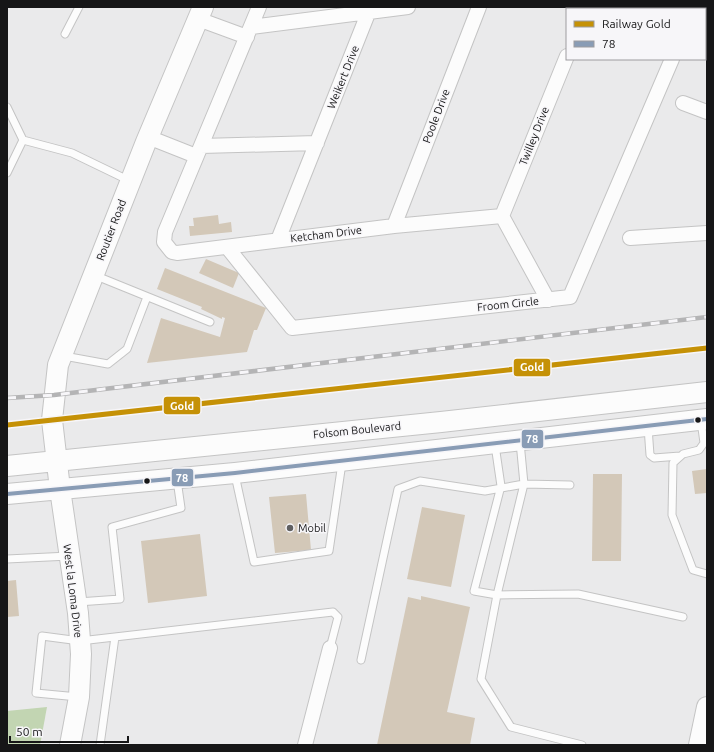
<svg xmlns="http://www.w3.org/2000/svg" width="714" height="752" viewBox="0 0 714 752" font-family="Ubuntu,sans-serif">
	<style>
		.green { fill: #c2d5b2 }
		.building { fill: #d3c8b8 }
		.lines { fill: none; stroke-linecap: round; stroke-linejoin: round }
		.lane-casing { stroke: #c4c4c4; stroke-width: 9 }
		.street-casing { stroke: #c4c4c4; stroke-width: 16 }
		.secondary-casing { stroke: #c4c4c4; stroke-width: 22 }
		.lane { stroke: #fcfcfc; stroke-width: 7 }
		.street { stroke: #fcfcfc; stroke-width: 14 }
		.secondary { stroke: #fcfcfc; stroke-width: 20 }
		.rail-casing { stroke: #b4b4b5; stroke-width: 4.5 }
		.rail { stroke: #f7f6f9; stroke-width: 3; stroke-dasharray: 9; stroke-linecap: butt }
		.bus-1-casing { stroke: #f7f6f9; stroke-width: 7 }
		.bus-1 { stroke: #899cb5; stroke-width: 4 }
		.rail-1-casing { stroke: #f7f6f9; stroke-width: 8 }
		.rail-1 { stroke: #c59106; stroke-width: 5 }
		.bus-dot { fill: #161617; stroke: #f7f6f9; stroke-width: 1.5 }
		.poi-dot { fill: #606061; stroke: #f7f6f9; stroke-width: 1.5 }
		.labels { text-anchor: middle; stroke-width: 3; stroke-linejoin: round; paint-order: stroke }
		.street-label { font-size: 11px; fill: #161617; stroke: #f7f6f9 }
		.poi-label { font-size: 11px; fill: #161617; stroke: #f7f6f9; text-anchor: start }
		.line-badge { stroke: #f7f6f9; stroke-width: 1.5 }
		.badge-label { font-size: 11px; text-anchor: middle; font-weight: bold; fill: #fff }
	</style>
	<rect width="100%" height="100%" fill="#eaeaeb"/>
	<path class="green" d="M47,707L40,745H7V711Z"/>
	<path class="building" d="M218,215L219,224L231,222L232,232L190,236L189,226H194L193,218Z
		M206,259L239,273L233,288L199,273Z
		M165,268L266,308L257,330H254L247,352L147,363L161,318L220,337L225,318L222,317V319L201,309L202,307L157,289Z
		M707,469V493L695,494L692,471Z
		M593,474H622L621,561H592Z
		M306,494L311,550L275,553L269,497Z
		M422,507L465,515L451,587L407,579Z
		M200,534L207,596L148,603L141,541Z
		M16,580L19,616L7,617V581Z
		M421,596L470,607L447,712L475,718L470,745H377L408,597L421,600Z"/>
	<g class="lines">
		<g class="lane-casing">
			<path id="lane" d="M65,34L79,7
				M7,107L23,140
				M7,173L23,140L72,153L130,181
				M94,275L210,322
				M64,356L108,364L127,349L147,297
				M701,421L704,443L699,450L683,454L673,463L672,515L693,570L707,574
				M648,427L650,455L654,458L680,456
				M520,442L524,484L497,595L578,594L683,617
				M495,445L501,486L474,591L497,595L481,679L511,727L582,745
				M235,475L254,562L329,551L342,463
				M7,559L69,556
				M78,602L120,599L112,527L181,508L177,480
				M361,660L398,489L420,481L485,491L524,484L570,485
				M78,697L36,693L42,636L80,641L333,612L338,617L330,648
				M100,745L115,637"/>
		</g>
		<g class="street-casing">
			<path id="street" d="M259,7L165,232L164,242L172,252L177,253L394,226L502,216L548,300
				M586,9L587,7
				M694,9L695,7
				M198,19L247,37
				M251,27L408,7
				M683,103L707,112
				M148,137L196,156
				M201,146L317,143
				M502,216L567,56
				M394,226L479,7
				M630,238L707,233
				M278,240L369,11
				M227,247L292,328L570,297L672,59
				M305,745L330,648"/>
		</g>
		<g class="secondary-casing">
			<path id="secondary" d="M7,466L441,422L707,392
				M7,494L235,473L707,419
				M70,745L79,697L81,654L78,613L60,489L52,420L58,365L146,142L203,7
				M699,745L707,707"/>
		</g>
		<use href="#lane" class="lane"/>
		<use href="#street" class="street"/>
		<use href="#secondary" class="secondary"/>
		<g class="rail-casing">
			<path id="rail" d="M7,398L54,395L707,317"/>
		</g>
		<use href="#rail" class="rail"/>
		<g class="bus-1-casing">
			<path id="bus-1" d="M7,494L235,473L707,419"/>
		</g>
		<use href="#bus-1" class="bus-1"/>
		<g class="rail-1-casing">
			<path id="rail-1" d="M7,425L707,348"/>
		</g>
		<use href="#rail-1" class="rail-1"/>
	</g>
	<g class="bus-dot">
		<circle cx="698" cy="420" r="3.5"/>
		<circle cx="147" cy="481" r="3.5"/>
	</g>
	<circle class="poi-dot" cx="290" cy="528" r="4"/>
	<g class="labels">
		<g class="street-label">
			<text transform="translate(343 77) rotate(-68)" y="4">Weikert Drive</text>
			<text transform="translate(436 116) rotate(-69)" y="4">Poole Drive</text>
			<text transform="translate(534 136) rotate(-68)" y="4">Twilley Drive</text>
			<text transform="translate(111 230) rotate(-69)" y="4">Routier Road</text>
			<text transform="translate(326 234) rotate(-7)" y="4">Ketcham Drive</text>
			<text transform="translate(508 304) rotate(-6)" y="4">Froom Circle</text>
			<text transform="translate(357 430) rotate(-6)" y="4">Folsom Boulevard</text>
			<text transform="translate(73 591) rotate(83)" y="4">West la Loma Drive</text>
		</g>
		<g class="poi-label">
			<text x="298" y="532">Mobil</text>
		</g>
	</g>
	<g class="line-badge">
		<rect x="513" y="358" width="38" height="19" rx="4" fill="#c59106"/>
		<rect x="163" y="396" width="38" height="19" rx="4" fill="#c59106"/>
		<rect x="521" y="429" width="23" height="20" rx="4" fill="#899cb5"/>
		<rect x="171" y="468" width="23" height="19" rx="4" fill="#899cb5"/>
	</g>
	<g class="badge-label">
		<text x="532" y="371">Gold</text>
		<text x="182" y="410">Gold</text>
		<text x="532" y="443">78</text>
		<text x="182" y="482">78</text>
	</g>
	<rect width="714" height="752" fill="none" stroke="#161617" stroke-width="16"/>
	<rect x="566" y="8" width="140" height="52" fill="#f7f6f9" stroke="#9d9c9f"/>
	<rect x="574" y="21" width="20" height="6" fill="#c59106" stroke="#9d9c9f"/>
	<text x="602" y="28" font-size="12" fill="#161617">Railway Gold</text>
	<rect x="574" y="41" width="20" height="6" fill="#899cb5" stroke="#9d9c9f"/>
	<text x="602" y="48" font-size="12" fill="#161617">78</text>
	<path d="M10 736v6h118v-6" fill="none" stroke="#161617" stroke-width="2"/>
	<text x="16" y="736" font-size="12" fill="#161617" stroke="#f7f6f9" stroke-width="3" paint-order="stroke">50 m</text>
</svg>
